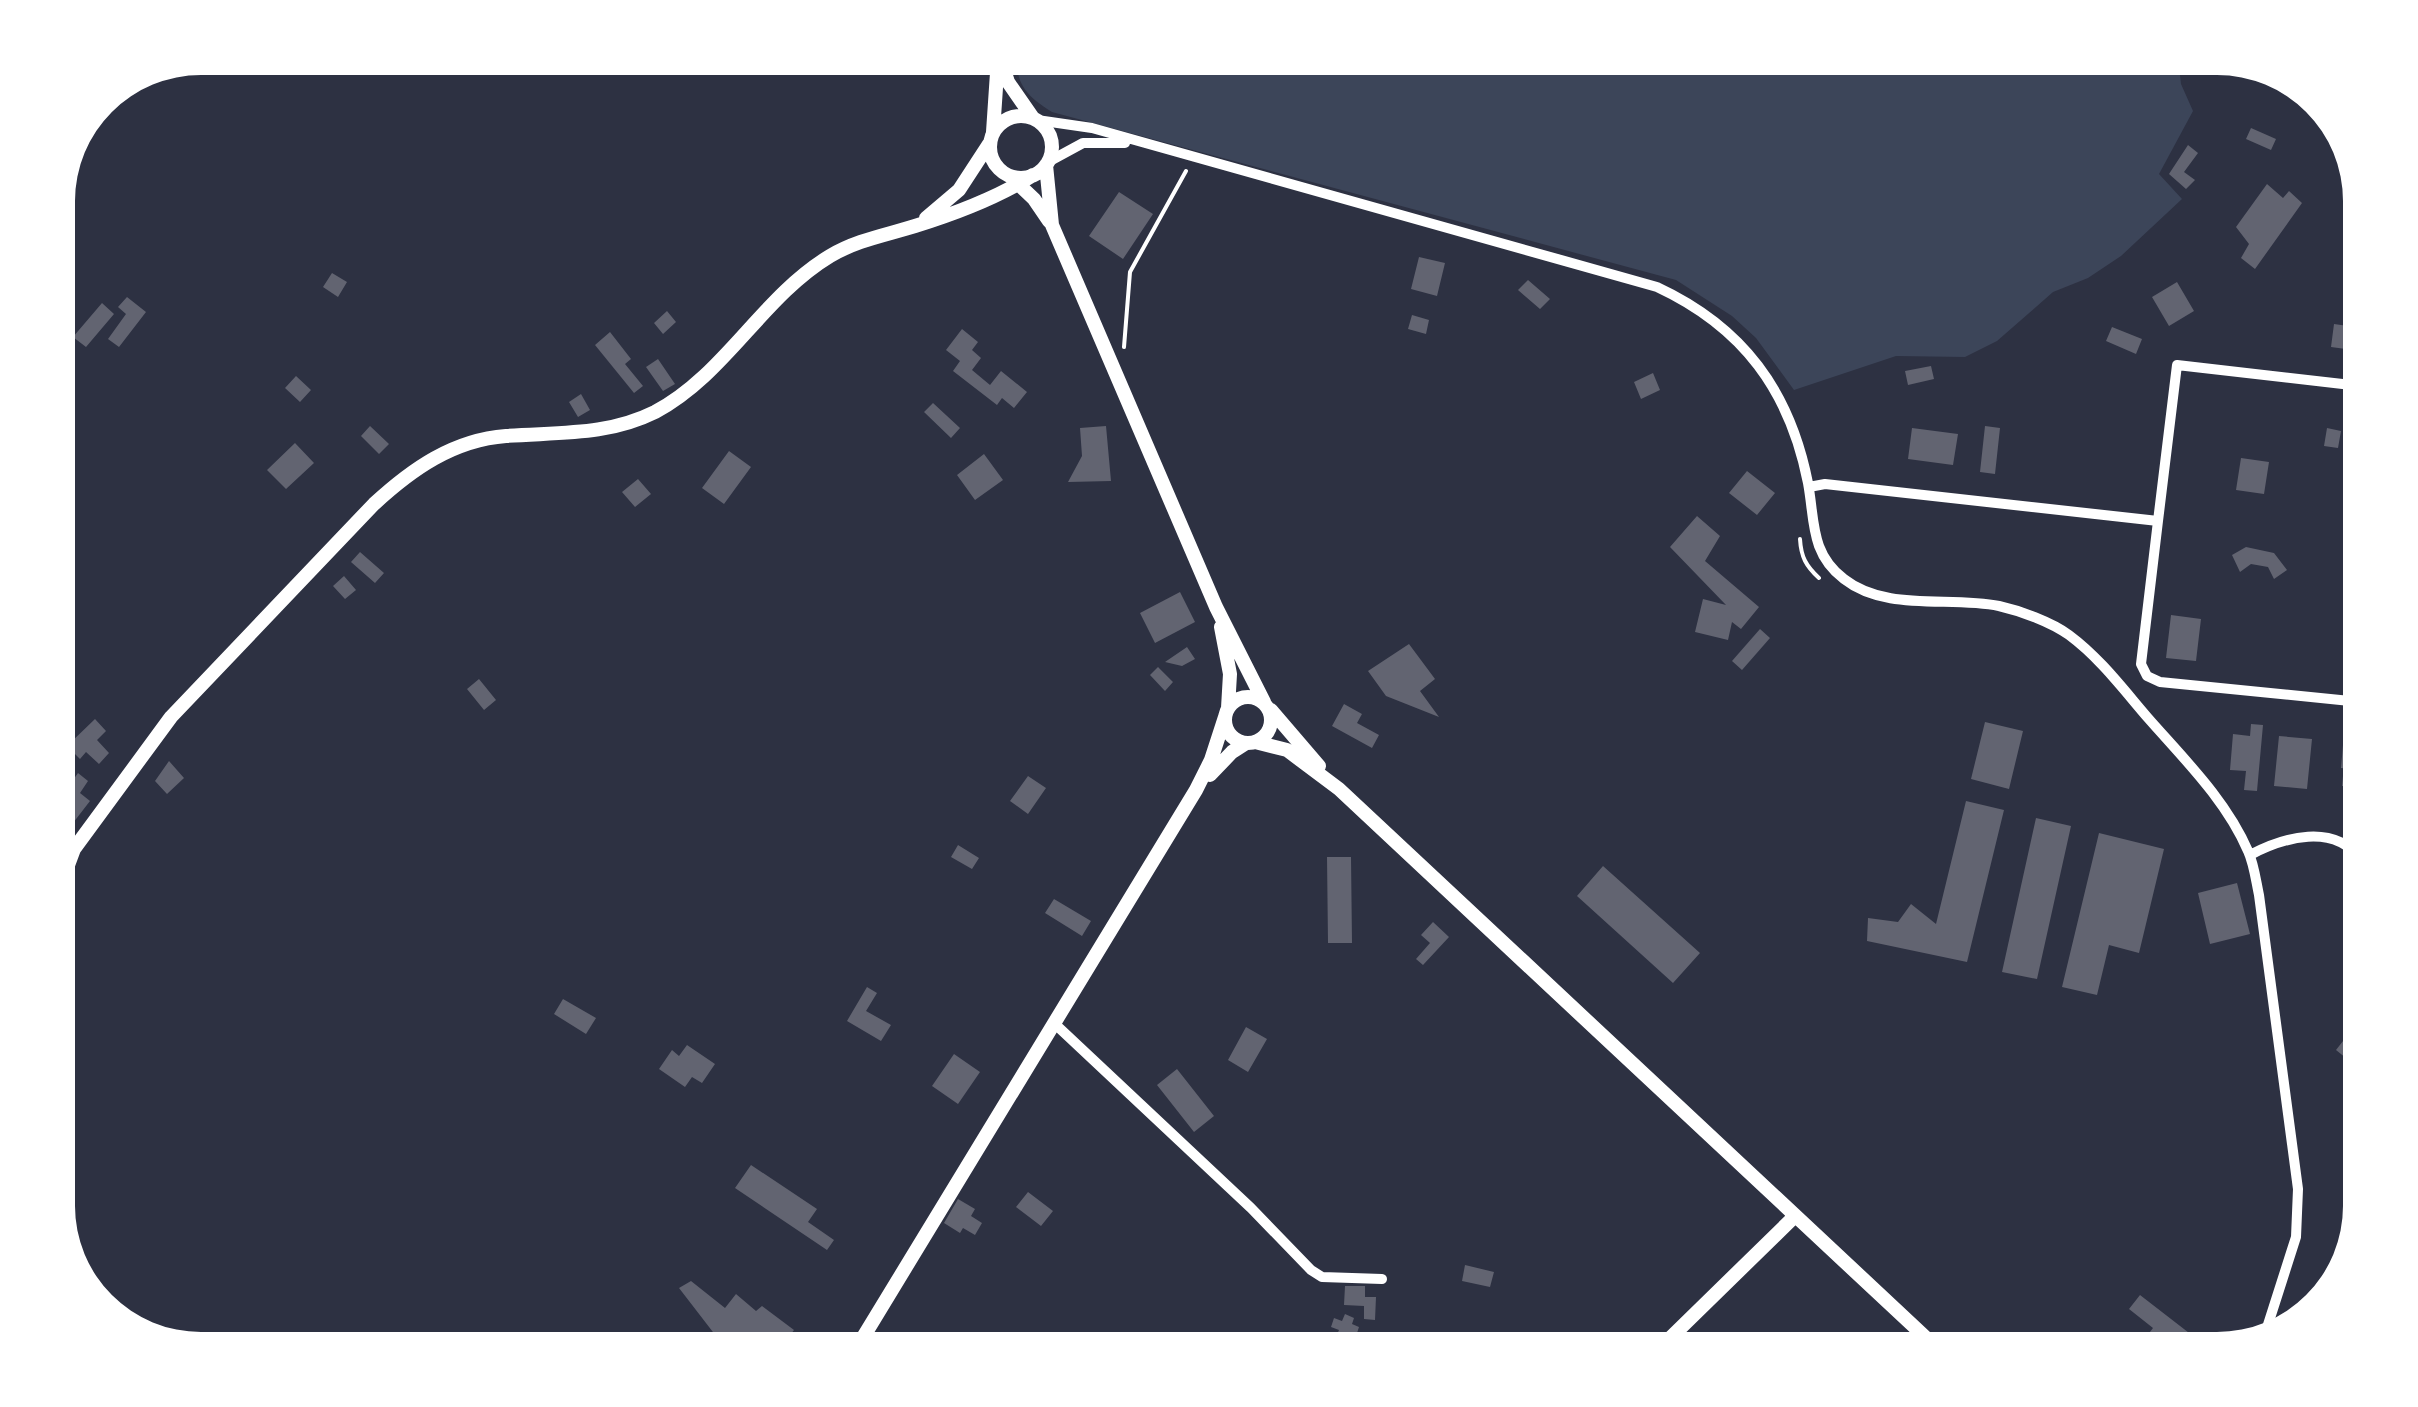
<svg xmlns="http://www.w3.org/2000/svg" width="2418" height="1407" viewBox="0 0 2418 1407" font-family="'Varela Round',sans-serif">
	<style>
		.green { fill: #3c4559 }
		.building { fill: #626471 }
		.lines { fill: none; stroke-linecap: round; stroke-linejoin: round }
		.path { stroke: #fff; stroke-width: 4 }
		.minor { stroke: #fff; stroke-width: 10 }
		.tertiary { stroke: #fff; stroke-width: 14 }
	</style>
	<rect width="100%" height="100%" fill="#2d3142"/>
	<path class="green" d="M1016,58H2178L2181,84L2193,111L2159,174L2182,199L2121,256L2088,278L2053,292L1997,341L1965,357L1896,356L1794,390L1756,338L1732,316L1676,280L1052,112C1028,97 1017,86 1016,58Z"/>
	<path class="building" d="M2251,128L2276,139L2271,150L2246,139Z
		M2188,145L2198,153L2184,172L2195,180L2186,189L2169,174Z
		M2267,184L2283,198L2289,191L2302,203L2255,269L2241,258L2249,244L2236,227Z
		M1119,192L1153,214L1123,259L1089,236Z
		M1419,257L1445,263L1437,296L1411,289Z
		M332,273L347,282L338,297L323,287Z
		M1528,280L1550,299L1540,309L1518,290Z
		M2177,282L2194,311L2169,326L2152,297Z
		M127,297L146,312L119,347L108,339L126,314L118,307Z
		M102,303L114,314L86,347L73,337Z
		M667,311L676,322L663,334L654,323Z
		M1412,315L1429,320L1426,334L1408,329Z
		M2334,324L2355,327L2353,350L2331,347Z
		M2112,327L2142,339L2136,354L2106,341Z
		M962,329L978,342L972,350L981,358L972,370L990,385L1001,371L1027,392L1014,408L1002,398L997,405L953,371L960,361L946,350Z
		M610,332L631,359L625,364L643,386L634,393L595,345Z
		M658,359L675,384L663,391L646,367Z
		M1931,366L1934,379L1908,385L1905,371Z
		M1653,373L1660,390L1641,399L1634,382Z
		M296,376L311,390L300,402L285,388Z
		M581,394L590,410L578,417L569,402Z
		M933,403L960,428L951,438L924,412Z
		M370,426L389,444L379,454L361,436Z
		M1106,426L1111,481L1068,482L1082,456L1080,428Z
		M1985,426L2000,428L1995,474L1980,472Z
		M1912,428L1958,434L1953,465L1908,459Z
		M2327,428L2341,431L2338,448L2324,446Z
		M295,443L314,463L286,489L267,470Z
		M729,451L751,467L724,504L702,488Z
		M984,454L1003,480L975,500L957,475Z
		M2241,458L2269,462L2264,494L2236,490Z
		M1747,471L1775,493L1757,515L1729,493Z
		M638,479L651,494L635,507L622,492Z
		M1697,516L1720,536L1705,561L1759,607L1741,629L1732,622L1728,640L1695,632L1703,599L1726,605L1670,547Z
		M2246,547L2274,553L2287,570L2274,579L2268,567L2251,564L2240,572L2232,555Z
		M360,552L384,573L375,583L351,562Z
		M344,576L356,590L345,599L333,586Z
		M1180,592L1195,622L1155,643L1140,613Z
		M2171,615L2201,619L2196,661L2166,658Z
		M1760,629L1770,638L1742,670L1732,661Z
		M1409,644L1435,679L1420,691L1439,717L1386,696L1368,671Z
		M1187,647L1195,659L1182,666L1165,662Z
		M1158,667L1173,682L1165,691L1150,675Z
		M479,679L496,700L484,710L467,689Z
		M1344,704L1362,714L1357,723L1379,735L1372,748L1332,726Z
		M95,719L106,731L97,740L109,753L99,764L86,752L80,759L67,746Z
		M1985,722L2023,731L2009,789L1971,779Z
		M2251,724L2263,725L2257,791L2244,790L2246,771L2230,770L2233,734L2250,736Z
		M2279,736L2312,739L2307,789L2274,786Z
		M2343,745L2360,746V788L2342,786L2343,776H2350V769L2341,768Z
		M169,761L184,778L167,794L155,781Z
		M78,773L88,781L80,793L90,801L73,823L58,812V801Z
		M1028,776L1046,788L1028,814L1010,801Z
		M1966,801L2004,810L1967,962L1867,941L1868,918L1898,922L1911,904L1936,924Z
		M2036,818L2071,826L2037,979L2002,972Z
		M2099,833L2164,849L2139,953L2109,945L2097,995L2062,987Z
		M958,845L979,858L972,869L951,857Z
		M1327,857H1351L1352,943H1328Z
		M1603,866L1700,953L1673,983L1577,896Z
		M2237,883L2250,934L2210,944L2198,893Z
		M1054,899L1091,921L1082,936L1045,913Z
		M1433,922L1449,937L1423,965L1416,959L1430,943L1421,935Z
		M867,987L877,993L866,1011L891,1025L881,1041L847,1021Z
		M563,999L596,1018L586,1034L554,1014Z
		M1246,1027L1267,1039L1248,1072L1228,1060Z
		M2350,1032L2358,1039L2360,1035V1062L2357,1067L2336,1050Z
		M687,1045L715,1064L702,1083L692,1077L685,1087L659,1069L672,1050L679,1056Z
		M954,1054L980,1072L958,1104L932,1086Z
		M1177,1069L1214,1116L1194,1132L1157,1085Z
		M751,1165L817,1209L808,1222L834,1240L827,1250L735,1188Z
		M1028,1192L1053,1211L1041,1226L1016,1207Z
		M958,1199L975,1209L971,1216L982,1223L975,1235L963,1228L960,1233L944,1223Z
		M1465,1265L1494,1272L1490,1287L1462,1281Z
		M691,1281L725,1308L736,1294L756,1311L762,1306L794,1330L783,1344L776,1338L769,1346L772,1349H726L679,1288Z
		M1345,1286H1365V1297H1376L1375,1320L1364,1319V1306L1344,1305Z
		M2140,1295L2193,1336L2182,1349H2137L2153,1328L2129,1309Z
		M1345,1314L1354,1318L1352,1324L1359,1327L1356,1336L1347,1332L1344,1340L1336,1337L1339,1330L1331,1327L1334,1318L1342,1321Z"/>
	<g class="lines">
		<path class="path" d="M1124,347L1130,272L1186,171
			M1800,539C1801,557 1806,566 1819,578"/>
		<path class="minor" d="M1037,120L1092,128L1657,287C1743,327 1790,391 1808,483C1815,521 1810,553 1844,579C1886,612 1949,596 1999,606C2021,611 2051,622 2069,635C2100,658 2123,689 2148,718C2184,759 2226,800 2248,851C2254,864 2256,881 2259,895L2298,1189L2296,1237L2264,1337
			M1048,162L1083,143H1125
			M1809,487L1825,484L2158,521L2177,365L2360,386
			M2158,521L2141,664L2147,676L2160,682L2360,702
			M2250,855C2284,837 2334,823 2360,859
			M1055,1024L1251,1208L1311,1270L1322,1277L1382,1279"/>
		<path class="tertiary" d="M1002,63L1008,82L1033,118
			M990 147a31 31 0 1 1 62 0a31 31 0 1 1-62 0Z
			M993,132L998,58
			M1046,165L1052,225L1216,607L1264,702
			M1014,180L1034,199L1049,221
			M926,218L959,190L989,144
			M1221,627L1230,674L1228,708
			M1225 720a23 23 0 1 1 46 0a23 23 0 1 1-46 0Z
			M1271,710L1319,766
			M1255,742L1287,750L1339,789L1938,1349
			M1210,775L1232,752L1246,743
			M58,892L74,849L171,717L374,504C412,469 453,440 506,436C558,432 607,436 655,412C725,375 762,297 830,256C857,240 886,235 915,226C957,213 997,198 1033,175
			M856,1349L1196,790L1211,760L1225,717
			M1659,1349L1795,1216"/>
	</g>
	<path d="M0 0H2418V1407H0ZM201 75H2217A126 126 0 0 1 2343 201V1206A126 126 0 0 1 2217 1332H201A126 126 0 0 1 75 1206V201A126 126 0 0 1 201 75Z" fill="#fff" fill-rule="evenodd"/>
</svg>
